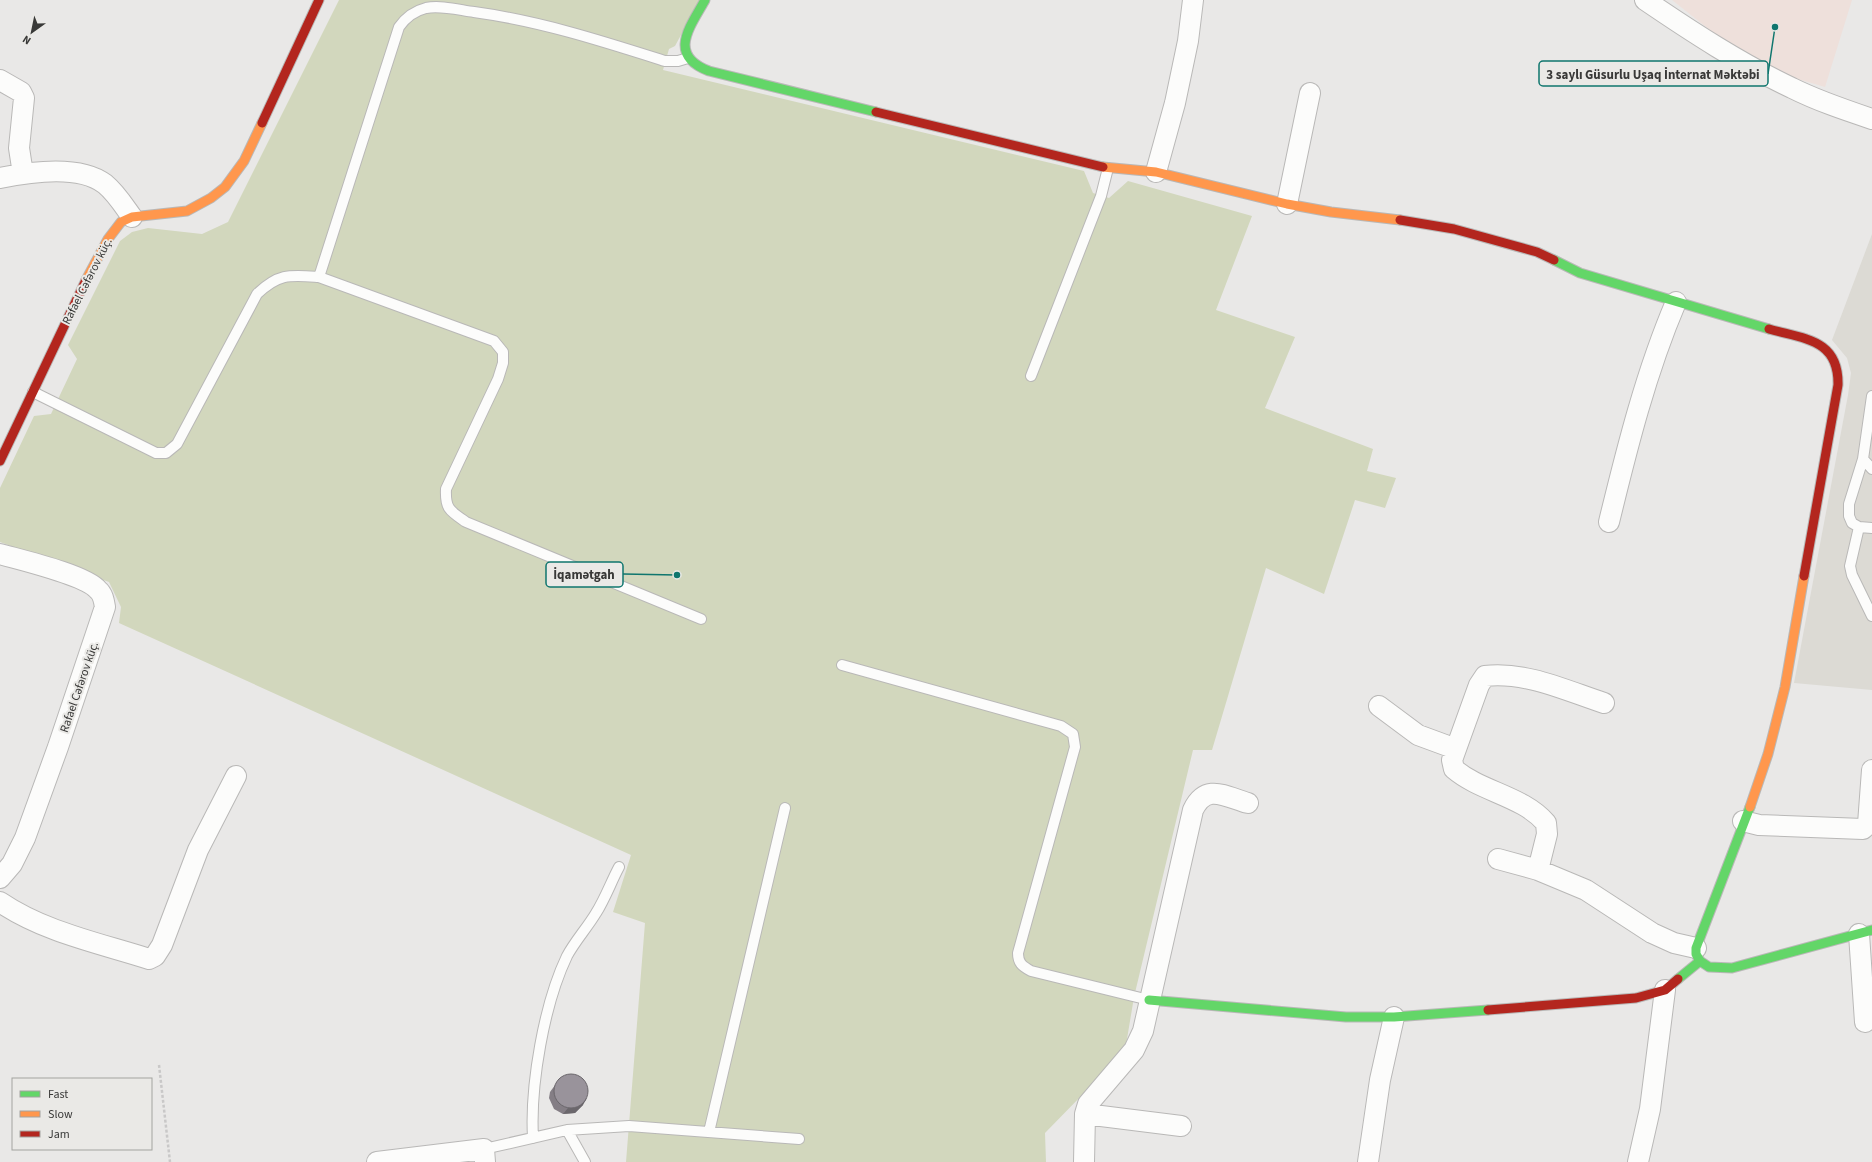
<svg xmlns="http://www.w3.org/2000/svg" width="1872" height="1162" viewBox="0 0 1872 1162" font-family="'Source Sans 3',sans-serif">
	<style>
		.built { fill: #dcdad4 }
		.education { fill: #eee0db }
		.green { fill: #d2d7bd }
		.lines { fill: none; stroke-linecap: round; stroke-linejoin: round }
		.lane-casing { stroke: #b9b8b7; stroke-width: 12 }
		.street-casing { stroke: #b9b8b7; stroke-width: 22 }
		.fast-casing { stroke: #b9b8b7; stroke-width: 11 }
		.slow-casing { stroke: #b9b8b7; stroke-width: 11 }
		.jam-casing { stroke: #b9b8b7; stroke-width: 11 }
		.path { stroke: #c9c8c8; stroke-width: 2.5; stroke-dasharray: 3 2; stroke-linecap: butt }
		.lane { stroke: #fcfcfb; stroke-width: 10 }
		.street { stroke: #fcfcfb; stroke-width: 20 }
		.fast { stroke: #63d668; stroke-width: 9 }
		.slow { stroke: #ff974d; stroke-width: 9 }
		.jam { stroke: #b3261e; stroke-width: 9 }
		.wall { fill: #847e85 }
		.shaded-wall { fill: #6b676c }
		.building { fill: #99939b; stroke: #6b676c }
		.labels { text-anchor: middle; stroke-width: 4; stroke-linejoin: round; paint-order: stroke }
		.street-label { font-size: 12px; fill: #393938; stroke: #eae9e6 }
		.leader { fill: none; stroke: #0f766e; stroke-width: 1.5 }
		.callout-dot { fill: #0f766e; stroke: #eae9e6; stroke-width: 1.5 }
		.callout { fill: #eae9e6; stroke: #0f766e; stroke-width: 1.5 }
		.callout-label { font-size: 13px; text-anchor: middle; font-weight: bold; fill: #393938 }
	</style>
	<rect width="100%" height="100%" fill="#e9e8e7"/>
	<path class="built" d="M1872,234V690L1794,683L1848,395L1851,373L1847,358L1832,340Z"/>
	<path class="education" d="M1672,0H1852L1825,87L1767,70L1740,54Z"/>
	<path class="green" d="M339,0H700L675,46L669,49L663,70L1084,171L1093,193L1109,198L1128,181L1252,216L1216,310L1295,337L1265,408L1373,449L1367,471L1396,478L1385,508L1355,500L1324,594L1266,568L1212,750H1193L1134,997L1125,1051L1045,1133L1046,1162H626L645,923L613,912L631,855L119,623L121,607L109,582L0,542V488L34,416L51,414L77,359L68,345L120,241L132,232L148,228L202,234L228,222Z"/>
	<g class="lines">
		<g class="lane-casing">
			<path id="lane" d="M319,277L494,341L503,352V363L498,379L446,489C445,509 450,511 466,522L701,619
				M1031,376L1101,196L1108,168
				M33,392L156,453H166L177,444L257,294C279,273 290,275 319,277L399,27C406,17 414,11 426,8C441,5 459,10 474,12C540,21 602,41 665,61H678L688,58
				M1872,396L1863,459L1849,504V516L1852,523L1859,527L1872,528
				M1863,459L1872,469
				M1859,527L1850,566L1852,575L1872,616
				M842,665L1061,726L1073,734L1075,747L1018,953C1018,963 1022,966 1031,971L1149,1000
				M567,1130L585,1162
				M709,1132L785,808
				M533,1138C530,1085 544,1004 567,956C575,941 587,928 596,913C605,899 611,882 619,867
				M484,1149L567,1130L629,1126L799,1139"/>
		</g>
		<g class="street-casing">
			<path id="street" d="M1645,0C1692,32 1741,64 1792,88C1818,101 1845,110 1872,119
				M0,80L21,92L24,98L19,148L23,174
				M1156,172L1175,103L1188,41L1193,0
				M0,178C29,172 79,164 105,184C116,193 124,206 132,217
				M1287,204L1310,93
				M1609,522C1627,448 1646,372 1676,302
				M0,554C21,560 86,575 98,590C103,594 104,601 105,607L58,747L25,838L12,864L0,878
				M1379,706L1418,735L1456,749
				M1743,821L1759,825L1863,829L1868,824L1872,770
				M1498,859L1538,870L1586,890L1652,933L1674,943L1696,948
				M1538,870L1547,834L1546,823C1523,796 1481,792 1454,769L1452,760L1479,685L1485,676C1525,671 1567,691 1604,703
				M0,902C44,932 99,943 149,959L155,956L162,945L198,850L236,776
				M1859,934L1865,1022
				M1085,1114L1181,1126
				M377,1162L484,1149L485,1162
				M1084,1162L1085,1114L1088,1104L1134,1050L1143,1031L1193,810C1206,783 1224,796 1248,803
				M1368,1162L1380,1080L1394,1017
				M1638,1162L1650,1109L1665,990"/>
		</g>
		<g class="fast-casing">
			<path id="fast" d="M705,0C690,27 667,55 709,71L876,112
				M1554,260L1580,273L1769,329
				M1700,961L1696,954V948L1750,807
				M1678,979L1700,961L1709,967L1732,968L1872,930
				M1149,1000L1346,1017H1394L1488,1010"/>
		</g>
		<g class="slow-casing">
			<path id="slow" d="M1103,167L1156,172L1287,204L1331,212L1400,220
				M86,280L108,239L121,222L132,217L187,211L211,198L225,187L244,161L262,123
				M1750,807L1768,754L1785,687L1804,576"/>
		</g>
		<g class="jam-casing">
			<path id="jam" d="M876,112L1103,167
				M262,123L319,0
				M1400,220L1454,229L1537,252L1554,260
				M1769,329C1804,339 1839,339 1838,385L1804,576
				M0,461L86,280
				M1488,1010L1636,998L1665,990L1678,979"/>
		</g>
		<path class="path" d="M159,1065L170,1162"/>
		<use href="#lane" class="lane"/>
		<use href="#street" class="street"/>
		<use href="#fast" class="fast"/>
		<use href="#slow" class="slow"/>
		<use href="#jam" class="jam"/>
	</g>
	<path class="wall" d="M561,1077L583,1105L575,1113L563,1114L554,1109L549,1098L550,1092Z"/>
	<path class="shaded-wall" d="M587,1098L583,1105L575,1113L563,1114L568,1108Z"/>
	<path class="building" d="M554 1091a17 17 0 1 1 34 0a17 17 0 1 1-34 0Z"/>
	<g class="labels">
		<g class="street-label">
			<text transform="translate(87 281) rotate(-63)" y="4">Rafael Cəfərov küç.</text>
			<text transform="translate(79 687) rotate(-71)" y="4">Rafael Cəfərov küç.</text>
		</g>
	</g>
	<path class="leader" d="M1775 27L1768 74M677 575L623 574"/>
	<g class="callout-dot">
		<circle cx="1775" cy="27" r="4"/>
		<circle cx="677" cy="575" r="4"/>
	</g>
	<g class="callout">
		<rect x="1539" y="61" width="229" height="25" rx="4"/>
		<rect x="546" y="562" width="77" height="25" rx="4"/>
	</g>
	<g class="callout-label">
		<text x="1653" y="79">3 saylı Güsurlu Uşaq İnternat Məktəbi</text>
		<text x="584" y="579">İqamətgah</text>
	</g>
	<rect x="12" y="1078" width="140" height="72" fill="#eae9e6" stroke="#a3a3a0"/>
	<rect x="20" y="1091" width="20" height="6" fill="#63d668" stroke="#a3a3a0"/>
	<text x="48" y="1098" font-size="12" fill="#393938">Fast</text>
	<rect x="20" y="1111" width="20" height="6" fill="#ff974d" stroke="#a3a3a0"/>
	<text x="48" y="1118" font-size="12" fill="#393938">Slow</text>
	<rect x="20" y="1131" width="20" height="6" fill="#b3261e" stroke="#a3a3a0"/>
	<text x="48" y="1138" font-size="12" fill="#393938">Jam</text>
	<g transform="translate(32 32) rotate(213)" stroke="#eae9e6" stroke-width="3" paint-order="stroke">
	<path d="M0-3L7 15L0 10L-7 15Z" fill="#393938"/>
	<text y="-6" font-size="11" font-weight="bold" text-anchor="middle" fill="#393938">N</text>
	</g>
</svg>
